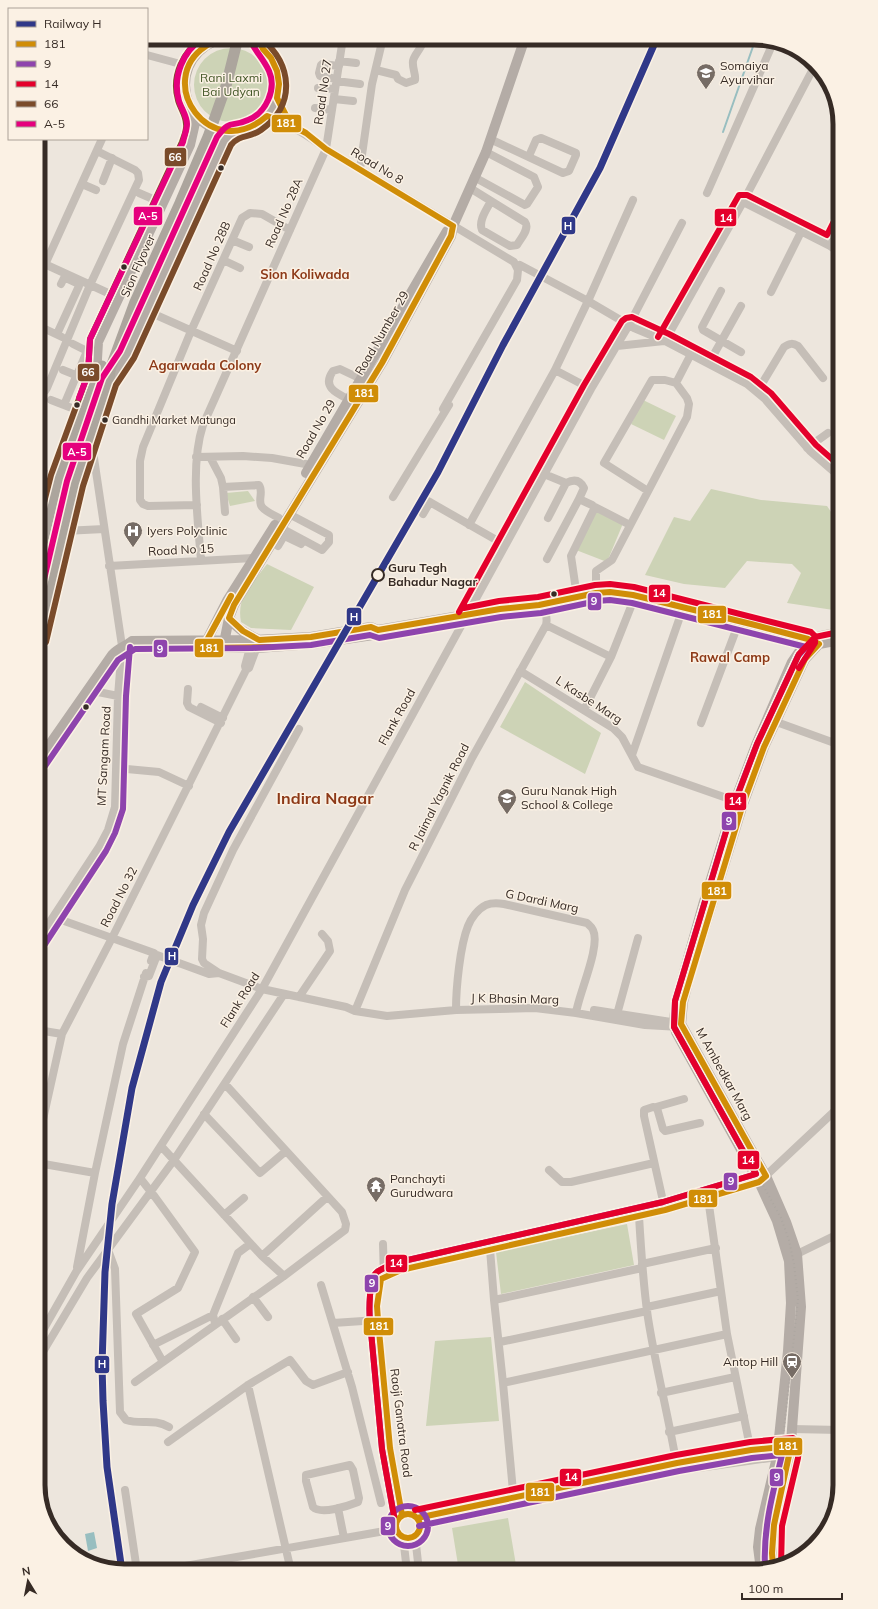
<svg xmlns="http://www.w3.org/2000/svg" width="878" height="1609" viewBox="0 0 878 1609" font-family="Mulish,sans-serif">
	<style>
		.green { fill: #cdd3b6 }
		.water { fill: #98bec0 }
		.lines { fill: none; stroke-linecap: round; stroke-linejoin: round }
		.stream { stroke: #98bec0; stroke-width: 2 }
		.minor { stroke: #c5beb7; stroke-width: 8 }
		.major { stroke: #b4aca6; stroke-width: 10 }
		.highway { stroke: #aca59d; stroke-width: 11 }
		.rail { stroke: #ada7a1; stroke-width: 2; stroke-dasharray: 1 3; stroke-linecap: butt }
		.highway-bridge { stroke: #aca59d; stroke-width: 11 }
		.bus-1-casing { stroke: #fbf1e4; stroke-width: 9 }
		.bus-2-casing { stroke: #fbf1e4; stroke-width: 9 }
		.bus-3-casing { stroke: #fbf1e4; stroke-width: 9 }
		.bus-4-casing { stroke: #fbf1e4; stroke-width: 9 }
		.bus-5-casing { stroke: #fbf1e4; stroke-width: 9 }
		.bus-1 { stroke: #d08d07; stroke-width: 6 }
		.bus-2 { stroke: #8e44ad; stroke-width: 6 }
		.bus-3 { stroke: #e4002b; stroke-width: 6 }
		.bus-4 { stroke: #7a4b2a; stroke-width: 6 }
		.bus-5 { stroke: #e5007d; stroke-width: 6 }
		.rail-1-casing { stroke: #fbf1e4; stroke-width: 10 }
		.rail-1 { stroke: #303888; stroke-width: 7 }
		.bus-dot { fill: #362b25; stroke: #fbf1e4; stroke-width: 1.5 }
		.stop-dot { fill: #fbf1e4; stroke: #362b25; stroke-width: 2 }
		.labels { text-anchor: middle; stroke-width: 3; stroke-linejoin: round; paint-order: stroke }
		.bus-label { font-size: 11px; fill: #362b25; stroke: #fbf1e4; text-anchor: start }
		.poi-label { font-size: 12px; fill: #362b25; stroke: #fbf1e4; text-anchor: start }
		.park-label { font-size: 12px; fill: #435727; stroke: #fbf1e4 }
		.street-label { font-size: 12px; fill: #362b25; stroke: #fbf1e4 }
		.stop-label { font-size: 12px; font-weight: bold; fill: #362b25; stroke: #fbf1e4; text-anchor: start }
		.neighbourhood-label { font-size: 13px; font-weight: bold; fill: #8d3917; stroke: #fbf1e4 }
		.district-label { font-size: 16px; font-weight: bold; fill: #8d3917; stroke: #fbf1e4 }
		.rim { fill: none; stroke: #362b25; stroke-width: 5 }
		.line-badge { stroke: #fbf1e4; stroke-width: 1.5 }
		.badge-label { font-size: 11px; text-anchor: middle; font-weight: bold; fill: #fff }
	</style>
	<rect width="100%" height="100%" fill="#ede6dd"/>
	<path class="green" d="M194 85a37 37 0 1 1 74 0a37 37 0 1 1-74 0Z
		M643,400L676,416L664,440L631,424Z
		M711,489L761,500L827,506L840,525V611L787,603L801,573L792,564L747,561L725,588L684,584L645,575L674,517L690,521Z
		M248,491L255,501L230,506L226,493Z
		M593,508L624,521L607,562L576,550Z
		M267,564L314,587L291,630L251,628L241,622C236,596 253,583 267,564Z
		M525,682L601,733L585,774L500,727Z
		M627,1224L634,1265L501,1294L496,1252Z
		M491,1337L499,1421L426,1426L435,1341Z
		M508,1518L517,1571H459L452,1528Z"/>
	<path class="water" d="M94,1532L97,1548L88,1551L85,1534Z"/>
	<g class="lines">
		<path class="stream" d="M723,132L756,38"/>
		<path class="minor" d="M383,40L396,42L409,38
			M147,55L188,66
			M339,61L356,63
			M376,70L396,75L398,79L406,83L415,80C416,74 412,68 413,61C414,55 420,50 422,44L421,41L418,38
			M337,79L320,76L319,73L321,65L322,64L339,66
			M336,81L360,84
			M318,88L335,89
			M277,98L291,125
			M334,99L353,101
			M315,108L332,110
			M267,116C291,125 306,134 326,149L514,262L518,270L517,280L443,409
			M490,139L563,173L569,171L576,155V153L541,138L536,140L529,156
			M360,169L372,84L383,38
			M474,177L525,205L527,204L538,187L534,177L486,152
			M103,181L112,158
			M82,184L96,190
			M470,188L525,222C530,229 521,238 517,245L510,246L482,230C478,221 487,209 491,201
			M139,193L162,203
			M707,193L773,43
			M743,202L814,67
			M232,240L249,247
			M830,246L840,253
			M223,260L240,268
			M38,261L119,298
			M520,265L588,301L634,328L665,341L747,384L765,399L810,451L840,477
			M38,280L102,139
			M721,291L702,327L703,330L741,352
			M771,292L801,232
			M147,311L237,351
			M43,328L62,337
			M57,334L79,286V284L66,278H64L61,284
			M665,341L743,202L830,246L840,227
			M73,344L87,351L77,375
			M617,346L664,341
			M709,363L741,306
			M63,370L93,382
			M555,370L588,301L633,200
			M676,383L691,354
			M38,392L45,391L47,388L90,285L139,180L138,173L135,170L97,151
			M757,392L784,347C790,343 793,343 798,346L823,378
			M51,400L82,412
			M354,402C341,395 320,389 333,371L340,369L361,379
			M64,405L75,379
			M807,448L828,433
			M196,457L243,456L272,458L311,465L314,467
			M210,457L221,478L223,487L225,512
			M38,471L58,478
			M544,474L566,483C574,479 580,480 584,488L579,499
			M223,487L259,485C264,492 257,501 262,507C266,512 274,515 279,518
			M393,497L449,405
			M428,501L505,545
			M197,505L148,506L143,504L140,500V461L143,447L191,331L242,218L250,213L262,214L290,230
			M423,514L430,502
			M548,518L566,483
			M469,525L555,370L591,389
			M281,528L322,550L329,542V535L289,514
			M64,531L104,529
			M278,533L301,544
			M278,546L284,536
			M547,559L579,499L592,505
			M201,561C198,519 190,465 203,425L326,149L343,38
			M109,566L253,558L258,561
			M596,593V571L612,560L687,417L689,404L687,398L676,383L665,380H652L604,463L648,491
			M577,597L571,556L595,507L630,525
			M546,625L611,657
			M251,644L245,666L246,670L249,668L258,644
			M520,671L613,728L622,737L638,767L741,803
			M188,689L187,703L189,707L221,723
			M88,690L118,696
			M201,707L223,718
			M584,710L611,657L632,604L633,595
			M771,720L840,745
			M701,723L739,622
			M632,755L683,608
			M116,768L159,772L189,786
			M53,917L154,953L151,961
			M38,940L99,847L108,830L115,807L118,696L122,646L91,438
			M219,973L204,963L202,959L203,939L201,925L204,913L233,850L299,729
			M144,977L149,976L157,955L209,974L219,973L262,989L346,1007L355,1011L387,1016L456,1010L535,1008L576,1013L645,1025L680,1027
			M299,997L330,951L328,941L322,934
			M456,1010C456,988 460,946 468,926C471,918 478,909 486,905C491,903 498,903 504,904L587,923C589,925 592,927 593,930C601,946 579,993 576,1013
			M594,1010L671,1022
			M355,1011L405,890L472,758L546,625C548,616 545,611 539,605
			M616,1018L638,938
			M38,1030L62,1034
			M656,1107L684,1099
			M204,1114L260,1173L286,1151
			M38,1142L62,1034L112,938L246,670
			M161,1146L262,1256L284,1276
			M38,1163L95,1173
			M549,1170L562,1182H571L654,1163
			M140,1178L155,1197L195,1252L178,1288L136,1314L163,1362
			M709,1205L727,1334L749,1442
			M665,1210L644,1116V1110L653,1107L657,1108L663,1129L665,1131L700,1123
			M224,1215L244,1198
			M639,1216C641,1250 643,1284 648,1318C656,1369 669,1418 677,1467
			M383,1244L384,1278
			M490,1249L494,1300
			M108,1250L115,1269L120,1412L126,1420C142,1425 153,1418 169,1427
			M797,1254L840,1233
			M262,1256L327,1197
			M642,1264L716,1248
			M77,1267L95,1173L123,1044L146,973
			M642,1268L494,1300L503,1383L727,1334
			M321,1285L352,1387L381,1503
			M253,1297L268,1317
			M647,1307L721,1291
			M222,1319L236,1339
			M215,1323L213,1315L238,1253L250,1244
			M333,1323L378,1320
			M38,1339L76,1272L140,1178L262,989L591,389L629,325L682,223
			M500,1342L647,1311
			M153,1345L213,1315
			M38,1360L87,1278L174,1160L284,994
			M135,1382L284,1276L345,1230L346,1224L342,1212L225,1084
			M503,1383L514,1502
			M248,1385L291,1571
			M661,1393L735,1377
			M792,1429L840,1430
			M669,1432L744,1416
			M168,1442L248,1385L290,1360L306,1381L313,1385L348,1372
			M350,1465L353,1470L359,1498L358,1502C348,1506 321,1515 313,1507L306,1481V1475Z
			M125,1490L137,1571
			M338,1508L344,1538
			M396 1526a12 12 0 1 1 24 0a12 12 0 1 1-24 0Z
			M402,1515L390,1448L378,1320L377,1306L381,1279L401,1270L665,1210L759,1182L840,1106
			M417,1518L677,1463L751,1450L791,1446
			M420,1526L677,1471L777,1457L790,1456
			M415,1536L419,1571
			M403,1537L407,1571
			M158,1571L191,1565
			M194,1571L191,1565L396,1529"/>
		<path class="major" d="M185 85a47 47 0 1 1 94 0a47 47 0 1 1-94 0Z
			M96,376L98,342L190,145L195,123L193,112
			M109,381L127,355L218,152L224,141L231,132
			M306,473L447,231
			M229,618C237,629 246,633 257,639
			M127,646L131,648H257L312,644L373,635L378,630
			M206,648L207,640L227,601L275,525
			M223,648L229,618L234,605L382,363L451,236L453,226L486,152L525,38
			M38,761L112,655C118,648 125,647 132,641L252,640L311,637L371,627L378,630L500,609L539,605L596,593L610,592L633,595L751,624L814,641
			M696,956L743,804L764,747L805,659L819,644L840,640
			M691,971L683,1002L681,1024L766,1176L786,1222L797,1254L801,1307L792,1429L790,1456L774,1524L772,1550L773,1567
			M761,1570L758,1547L760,1529L777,1457L788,1351L791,1303L789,1261L777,1221L759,1182L676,1032L674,1023L676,1001L703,905L735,801L756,745L792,662L808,639L840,632"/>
		<path class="highway" d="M38,560L58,478L96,376L102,366
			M38,640L75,484L109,381L110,370"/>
		<path class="rail" d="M766,1569L763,1541L766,1519L782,1447L798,1300L794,1264L789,1240L781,1218L688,1048C677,1022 677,1010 680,981L742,777L759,732L783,683L800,658L813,645L825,638L840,633"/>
		<path class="highway-bridge" d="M110,370L135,302L180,203L208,137L226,86L238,38"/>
		<g class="bus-1-casing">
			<path id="bus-1" d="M223,38C217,40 211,42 206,46C153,81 210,165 267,116L291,125L306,133L326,149L453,226
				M258,38L263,49L271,58L277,71L279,84L277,98L291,125L299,130
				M231,596L207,640L206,648L270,647
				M396 1526a12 12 0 1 1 24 0a12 12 0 1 1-24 0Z
				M402,1515L390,1448L378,1320L377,1306L381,1279L401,1270L665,1210L759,1182L766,1176L681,1024L683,1002L743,804L764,747L805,659L819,644L808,639L751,624L633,595L610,592L596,593L539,605L500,609L378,630L371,627L311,637L259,640L243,631L229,618L234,605L382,363L451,236L453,226
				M417,1518L677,1463L751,1450L791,1446L774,1525L772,1553L773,1567"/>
		</g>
		<g class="bus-2-casing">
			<path id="bus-2" d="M45,766L118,660L135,649L252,648L311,645L370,635L379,638L501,617L541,613L597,601L610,600L632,603L806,647L798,656L757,744L735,801L675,1001L674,1027L756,1174L663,1202L399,1262C392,1265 381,1268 376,1273C369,1279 369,1311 370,1321L382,1449L394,1516
				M45,944L106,851L115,833L123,809L126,696L130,647
				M388 1526a20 20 0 1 1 40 0a20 20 0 1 1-40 0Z
				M419,1526L679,1471L752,1458L782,1455C773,1492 763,1528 765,1567"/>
		</g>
		<g class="bus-3-casing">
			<path id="bus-3" d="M658,337L739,195H747L827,235L833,223
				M464,608L499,601L538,597L595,585L610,584L634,587L811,632L815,636V643L799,668
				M459,612L584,385L622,321L626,318L632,317L669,334L751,377L771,393L816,445L840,466
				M415,1510L676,1455L750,1442L793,1438L798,1442L799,1446L798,1458L782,1526L781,1566
				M394,1516L382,1449L370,1321C369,1311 369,1279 376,1273C381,1268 392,1265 399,1262L663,1202L756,1174L674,1027L675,1001L735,802L757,744L799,654L815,637L839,632"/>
		</g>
		<g class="bus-4-casing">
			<path id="bus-4" d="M38,526L51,475L88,374L90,339L182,142C184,136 187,130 186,124C186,115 180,108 178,100C171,76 183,51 203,38
				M46,642L83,486L116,385L134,358L231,145C240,134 250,138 261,130C296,105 293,65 261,38"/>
		</g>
		<g class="bus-5-casing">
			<path id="bus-5" d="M79,398L88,374L90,339L183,142C184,136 187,130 187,124C187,116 181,108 179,101C172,77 183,51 203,38
				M38,605L67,481L102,378L120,351L217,137C231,118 231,128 248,120C266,113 277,89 269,71C264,60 256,52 251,42"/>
		</g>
		<use href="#bus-1" class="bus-1"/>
		<use href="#bus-2" class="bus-2"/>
		<use href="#bus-3" class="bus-3"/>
		<use href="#bus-4" class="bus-4"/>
		<use href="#bus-5" class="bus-5"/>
		<g class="rail-1-casing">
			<path id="rail-1" d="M122,1571L107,1467L103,1401L102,1365L105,1272L112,1204L132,1088L161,982L193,905L229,832L438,472L503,345L600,168L657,38"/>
		</g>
		<use href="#rail-1" class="rail-1"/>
	</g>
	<defs>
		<g id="university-pin" transform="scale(1)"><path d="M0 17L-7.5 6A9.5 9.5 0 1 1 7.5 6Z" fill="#766c65" stroke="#fbf1e4"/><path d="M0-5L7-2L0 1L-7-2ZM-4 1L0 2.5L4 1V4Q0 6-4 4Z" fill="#fff"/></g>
		<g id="hospital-pin" transform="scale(1)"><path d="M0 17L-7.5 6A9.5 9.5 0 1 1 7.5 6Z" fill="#766c65" stroke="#fbf1e4"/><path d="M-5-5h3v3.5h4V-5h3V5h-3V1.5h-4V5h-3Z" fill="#fff"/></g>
		<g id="temple-pin" transform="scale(1)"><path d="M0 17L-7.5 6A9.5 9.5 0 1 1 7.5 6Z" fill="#766c65" stroke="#fbf1e4"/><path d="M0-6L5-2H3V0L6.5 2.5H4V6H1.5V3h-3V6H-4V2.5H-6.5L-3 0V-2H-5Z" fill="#fff"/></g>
		<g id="station-pin" transform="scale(1)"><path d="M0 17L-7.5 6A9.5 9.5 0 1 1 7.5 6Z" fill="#766c65" stroke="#fbf1e4"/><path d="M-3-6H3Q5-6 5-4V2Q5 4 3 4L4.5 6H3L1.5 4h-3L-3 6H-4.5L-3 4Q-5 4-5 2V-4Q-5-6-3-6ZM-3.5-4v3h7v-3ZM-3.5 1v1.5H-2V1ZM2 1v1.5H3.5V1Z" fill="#fff"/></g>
	</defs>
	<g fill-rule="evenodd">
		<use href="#university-pin" x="706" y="73"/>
		<use href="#hospital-pin" x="133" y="531"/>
		<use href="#university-pin" x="507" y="798"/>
		<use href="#temple-pin" x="376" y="1186"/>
		<use href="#station-pin" x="792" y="1362"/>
	</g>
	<g class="bus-dot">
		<circle cx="221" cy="168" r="3.5"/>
		<circle cx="124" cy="267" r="3.5"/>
		<circle cx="77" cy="405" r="3.5"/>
		<circle cx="105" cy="420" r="3.5"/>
		<circle cx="554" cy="594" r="3.5"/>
		<circle cx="86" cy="707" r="3.5"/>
	</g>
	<circle class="stop-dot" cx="378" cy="575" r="6"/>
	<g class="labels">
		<g class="bus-label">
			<text x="112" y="424">Gandhi Market Matunga</text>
		</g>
		<g class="poi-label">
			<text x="720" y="70">Somaiya<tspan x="720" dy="14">Ayurvihar</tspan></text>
			<text x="147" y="535">Iyers Polyclinic</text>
			<text x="521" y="795">Guru Nanak High<tspan x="521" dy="14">School &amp; College</tspan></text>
			<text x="390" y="1183">Panchayti<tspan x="390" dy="14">Gurudwara</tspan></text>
			<text x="778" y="1366" text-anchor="end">Antop Hill</text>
		</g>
		<g class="park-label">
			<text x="231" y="82">Rani Laxmi<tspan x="231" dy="14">Bai Udyan</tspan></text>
		</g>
		<g class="street-label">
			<text transform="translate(323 92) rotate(-82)" y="4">Road No 27</text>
			<text transform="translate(377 166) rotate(31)" y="4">Road No 8</text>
			<text transform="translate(284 213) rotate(-66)" y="4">Road No 28A</text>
			<text transform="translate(212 256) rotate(-66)" y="4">Road No 28B</text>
			<text transform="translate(138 266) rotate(-66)" y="4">Sion Flyover</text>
			<text transform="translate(382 333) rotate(-60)" y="4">Road Number 29</text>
			<text transform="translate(316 429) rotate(-60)" y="4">Road No 29</text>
			<text transform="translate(181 550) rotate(-3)" y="4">Road No 15</text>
			<text transform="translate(589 700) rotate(33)" y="4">L Kasbe Marg</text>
			<text transform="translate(397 717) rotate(-61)" y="4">Flank Road</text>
			<text transform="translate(104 756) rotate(-87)" y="4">MT Sangam Road</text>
			<text transform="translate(439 797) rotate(-63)" y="4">R Jaimal Yagnik Road</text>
			<text transform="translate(119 897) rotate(-63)" y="4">Road No 32</text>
			<text transform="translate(542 901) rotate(12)" y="4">G Dardi Marg</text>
			<text transform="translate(515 999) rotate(1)" y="4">J K Bhasin Marg</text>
			<text transform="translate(240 1000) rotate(-58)" y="4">Flank Road</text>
			<text transform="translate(724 1074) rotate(61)" y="4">M Ambedkar Marg</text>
			<text transform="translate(401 1423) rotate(83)" y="4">Raoji Ganatra Road</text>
		</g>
		<g class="stop-label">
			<text x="388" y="572">Guru Tegh<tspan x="388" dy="14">Bahadur Nagar</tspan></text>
		</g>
		<g class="neighbourhood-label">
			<text x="305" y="279">Sion Koliwada</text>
			<text x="205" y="370">Agarwada Colony</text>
			<text x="730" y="662">Rawal Camp</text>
		</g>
		<g class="district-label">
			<text x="325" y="804">Indira Nagar</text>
		</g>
	</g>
	<path d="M0 0H878V1609H0ZM124 45H754A79 79 0 0 1 833 124V1485A79 79 0 0 1 754 1564H124A79 79 0 0 1 45 1485V124A79 79 0 0 1 124 45Z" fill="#fbf1e4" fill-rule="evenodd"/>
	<path class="rim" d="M124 45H754A79 79 0 0 1 833 124V1485A79 79 0 0 1 754 1564H124A79 79 0 0 1 45 1485V124A79 79 0 0 1 124 45Z"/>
	<g class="line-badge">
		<rect x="271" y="114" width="31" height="19" rx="4" fill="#d08d07"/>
		<rect x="164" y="147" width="23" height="20" rx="4" fill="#7a4b2a"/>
		<rect x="133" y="206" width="30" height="20" rx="4" fill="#e5007d"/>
		<rect x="714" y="208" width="23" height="19" rx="4" fill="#e4002b"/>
		<rect x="561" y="216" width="15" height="19" rx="4" fill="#303888"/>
		<rect x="77" y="363" width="23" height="19" rx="4" fill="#7a4b2a"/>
		<rect x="348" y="384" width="31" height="19" rx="4" fill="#d08d07"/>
		<rect x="62" y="442" width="30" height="19" rx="4" fill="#e5007d"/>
		<rect x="648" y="584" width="23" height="19" rx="4" fill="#e4002b"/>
		<rect x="587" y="592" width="15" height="19" rx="4" fill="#8e44ad"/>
		<rect x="697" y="605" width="30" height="19" rx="4" fill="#d08d07"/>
		<rect x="346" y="607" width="16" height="19" rx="4" fill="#303888"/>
		<rect x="194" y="638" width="30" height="20" rx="4" fill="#d08d07"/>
		<rect x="153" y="639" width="15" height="19" rx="4" fill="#8e44ad"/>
		<rect x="724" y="792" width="23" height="19" rx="4" fill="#e4002b"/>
		<rect x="721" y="811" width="16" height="20" rx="4" fill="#8e44ad"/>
		<rect x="701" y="881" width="31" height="19" rx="4" fill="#d08d07"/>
		<rect x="164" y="947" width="15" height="19" rx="4" fill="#303888"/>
		<rect x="737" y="1150" width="23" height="20" rx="4" fill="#e4002b"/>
		<rect x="723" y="1172" width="15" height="19" rx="4" fill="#8e44ad"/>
		<rect x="688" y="1189" width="30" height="19" rx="4" fill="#d08d07"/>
		<rect x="385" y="1254" width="23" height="19" rx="4" fill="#e4002b"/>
		<rect x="364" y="1274" width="15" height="19" rx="4" fill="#8e44ad"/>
		<rect x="363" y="1317" width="31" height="19" rx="4" fill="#d08d07"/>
		<rect x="94" y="1355" width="16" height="19" rx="4" fill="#303888"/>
		<rect x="773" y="1437" width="30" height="19" rx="4" fill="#d08d07"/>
		<rect x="769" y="1468" width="15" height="19" rx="4" fill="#8e44ad"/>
		<rect x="559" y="1468" width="23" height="19" rx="4" fill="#e4002b"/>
		<rect x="525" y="1482" width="30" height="20" rx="4" fill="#d08d07"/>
		<rect x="380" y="1516" width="16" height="20" rx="4" fill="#8e44ad"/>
	</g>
	<g class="badge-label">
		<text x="286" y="127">181</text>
		<text x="175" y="161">66</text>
		<text x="148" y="220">A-5</text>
		<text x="726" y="222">14</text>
		<text x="568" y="230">H</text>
		<text x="88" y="376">66</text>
		<text x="364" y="397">181</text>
		<text x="77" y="456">A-5</text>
		<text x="659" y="597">14</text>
		<text x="594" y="605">9</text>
		<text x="712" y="618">181</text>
		<text x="354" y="621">H</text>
		<text x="209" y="652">181</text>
		<text x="160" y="653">9</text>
		<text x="735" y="805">14</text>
		<text x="729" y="825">9</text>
		<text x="717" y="895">181</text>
		<text x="172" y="960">H</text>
		<text x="748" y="1164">14</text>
		<text x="731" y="1185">9</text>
		<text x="703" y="1203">181</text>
		<text x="396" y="1267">14</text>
		<text x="372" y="1287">9</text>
		<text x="379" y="1330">181</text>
		<text x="102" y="1368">H</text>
		<text x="788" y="1450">181</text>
		<text x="777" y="1481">9</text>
		<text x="571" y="1481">14</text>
		<text x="540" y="1496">181</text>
		<text x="388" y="1530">9</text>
	</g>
	<rect x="8" y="8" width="140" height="132" fill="#fbf1e4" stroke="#aca298"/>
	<rect x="16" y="21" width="20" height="6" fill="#303888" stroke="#aca298"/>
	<text x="44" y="28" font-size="12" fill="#362b25">Railway H</text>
	<rect x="16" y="41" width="20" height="6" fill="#d08d07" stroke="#aca298"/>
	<text x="44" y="48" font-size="12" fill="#362b25">181</text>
	<rect x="16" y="61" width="20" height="6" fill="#8e44ad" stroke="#aca298"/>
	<text x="44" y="68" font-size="12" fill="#362b25">9</text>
	<rect x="16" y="81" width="20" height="6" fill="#e4002b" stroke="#aca298"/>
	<text x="44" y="88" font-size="12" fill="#362b25">14</text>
	<rect x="16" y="101" width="20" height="6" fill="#7a4b2a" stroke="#aca298"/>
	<text x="44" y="108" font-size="12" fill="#362b25">66</text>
	<rect x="16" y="121" width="20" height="6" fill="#e5007d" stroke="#aca298"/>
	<text x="44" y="128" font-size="12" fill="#362b25">A-5</text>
	<g transform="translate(28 1581) rotate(350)" stroke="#fbf1e4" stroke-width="3" paint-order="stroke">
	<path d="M0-3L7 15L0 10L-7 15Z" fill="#362b25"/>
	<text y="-6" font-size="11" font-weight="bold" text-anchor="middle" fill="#362b25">N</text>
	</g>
	<path d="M742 1593v6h100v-6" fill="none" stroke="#362b25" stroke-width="2"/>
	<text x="748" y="1593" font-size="12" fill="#362b25" stroke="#fbf1e4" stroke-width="3" paint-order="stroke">100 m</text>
</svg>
